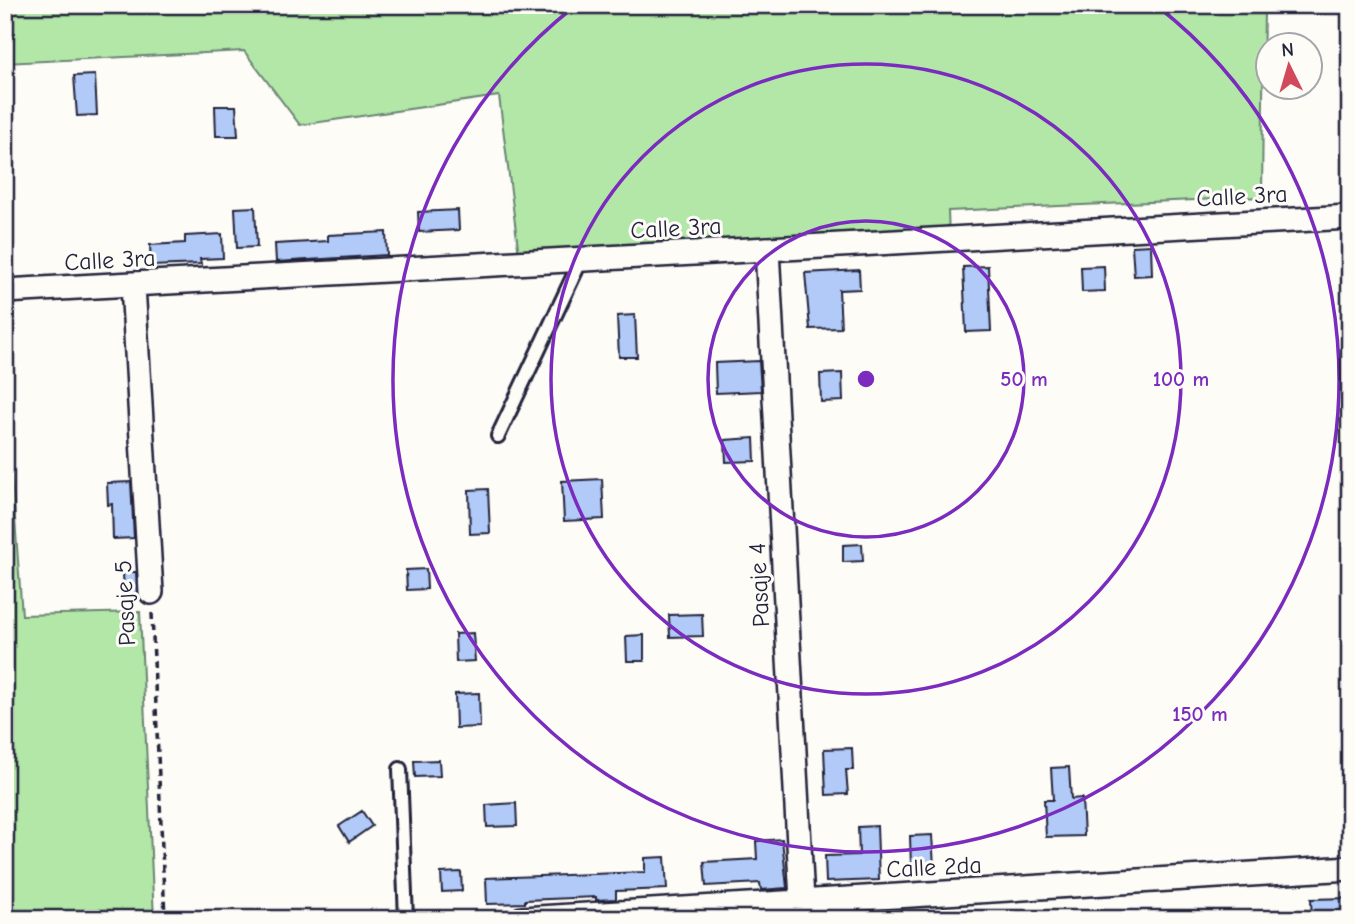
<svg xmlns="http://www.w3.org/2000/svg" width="1355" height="924" viewBox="0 0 1355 924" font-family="'Comic Neue',sans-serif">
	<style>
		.green { fill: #b3e7a8; stroke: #6a8472; stroke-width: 2 }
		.building { fill: #b1caf8; stroke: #22223b; stroke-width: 2 }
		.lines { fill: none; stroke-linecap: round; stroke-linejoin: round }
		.service-casing { stroke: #22223b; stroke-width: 18 }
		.minor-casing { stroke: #22223b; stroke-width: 28 }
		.path { stroke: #22223b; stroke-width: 3.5; stroke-dasharray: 7 5; stroke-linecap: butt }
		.service { stroke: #fdfcf7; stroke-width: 12 }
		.minor { stroke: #fdfcf7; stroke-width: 23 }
		.ring { fill: none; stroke: #7b2cbf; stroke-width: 3.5 }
		.labels { text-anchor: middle; stroke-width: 6; stroke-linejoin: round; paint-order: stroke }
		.street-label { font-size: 24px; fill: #22223b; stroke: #fdfcf7 }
		.centre { fill: #7b2cbf; stroke: #fdfcf7; stroke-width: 3.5 }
		.ring-label { font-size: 21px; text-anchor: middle; font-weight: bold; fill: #7b2cbf; stroke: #fdfcf7; stroke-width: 6; stroke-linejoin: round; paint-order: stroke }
	</style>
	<rect width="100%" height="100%" fill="#fdfcf7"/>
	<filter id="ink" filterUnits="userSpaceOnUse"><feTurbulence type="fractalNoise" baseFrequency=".0143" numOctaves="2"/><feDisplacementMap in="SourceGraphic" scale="14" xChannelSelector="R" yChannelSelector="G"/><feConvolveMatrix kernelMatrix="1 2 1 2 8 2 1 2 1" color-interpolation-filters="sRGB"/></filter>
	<g filter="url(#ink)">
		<path class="green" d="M5,5H1264L1262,197L948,211L949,236L521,271L499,96L300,125L244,51L5,63Z
			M5,382L22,615L140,612L154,919H5Z"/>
		<path class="building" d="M95,75L97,115L77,116L74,76Z
			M215,106H236L238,136H216Z
			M255,207L257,247L237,248L235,208Z
			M458,210L459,230L419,232L418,212Z
			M386,232L387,255L276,262L275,244L328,241V235Z
			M222,234L223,258L200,259L201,264L151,266L150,245L185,243V236Z
			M1151,245L1152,275L1134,276L1132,246Z
			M988,266L991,331L966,332L963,267Z
			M1104,266L1105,291L1082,292L1081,267Z
			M859,270L860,289L839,290L841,328L810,329L805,273Z
			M635,315L637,357H619L617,316Z
			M759,361L761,391L716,393L715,363Z
			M842,373L843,401L821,402L820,374Z
			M754,438L755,461L726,462L725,440Z
			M602,479L604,519L564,521L562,481Z
			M131,482L134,538L113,539L112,504L108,505L107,483Z
			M488,489L490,533L470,534L469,490Z
			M862,544L863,561L843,562V545Z
			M426,569L427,589L407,590L406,570Z
			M123,572H136L137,594L124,595Z
			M702,614L703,636L670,637L669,615Z
			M473,633L475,661L456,662L455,634Z
			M644,635V661H627L626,636Z
			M479,693L480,727L456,728L455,694Z
			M852,748L853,770H846L848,794L826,795L824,749Z
			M439,760L440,776L415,777L414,761Z
			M1069,767L1071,799L1082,798L1084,836L1046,837L1044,800H1053L1051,768Z
			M516,803L517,826L487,827L486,805Z
			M362,811L372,826L349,842L339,826Z
			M877,826L879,880L826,882L825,856L859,855L858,827Z
			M932,835L934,866L911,867L910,836Z
			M782,839L787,888L761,890L760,883L706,886L704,862L757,859L756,841Z
			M665,857L667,889L616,891V899L596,900V897L525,900V903L487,904L486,878L645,872V858Z
			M461,872L462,891L442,892L441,873Z
			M1350,898V919H1312L1311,899Z"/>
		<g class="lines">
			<g class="service-casing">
				<path id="service" d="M498,436L581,260
					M400,769L406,919"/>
			</g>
			<g class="minor-casing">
				<path id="minor" d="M767,249L803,919
					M133,285L151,592
					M5,291L1350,217
					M522,919L1350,868"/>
			</g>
			<path class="path" d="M152,613L165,919"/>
			<use href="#service" class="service"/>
			<use href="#minor" class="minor"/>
		</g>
	</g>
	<g class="ring">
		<circle cx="866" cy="379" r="158"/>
		<circle cx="866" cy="379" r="315"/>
		<path d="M1157 6A473 473 0 1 1 575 6"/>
	</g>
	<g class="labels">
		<g class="street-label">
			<text transform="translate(1242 196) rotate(-3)" y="8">Calle 3ra</text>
			<text transform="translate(676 228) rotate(-3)" y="8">Calle 3ra</text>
			<text transform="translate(110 260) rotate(-3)" y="8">Calle 3ra</text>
			<text transform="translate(759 585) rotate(-93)" y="8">Pasaje 4</text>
			<text transform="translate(125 603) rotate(-93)" y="8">Pasaje 5</text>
			<text transform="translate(934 867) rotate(-3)" y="8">Calle 2da</text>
		</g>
	</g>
	<circle cx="866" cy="379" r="10" class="centre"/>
	<g class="ring-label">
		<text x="1024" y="386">50 m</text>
		<text x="1181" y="386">100 m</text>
		<text x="1200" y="721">150 m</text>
	</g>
	<rect width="1355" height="924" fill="none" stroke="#fdfcf7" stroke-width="28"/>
	<rect x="14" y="14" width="1327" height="896" fill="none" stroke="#22223b" stroke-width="2.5" filter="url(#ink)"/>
	<g transform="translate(1289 66) rotate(355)"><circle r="33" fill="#fdfcf7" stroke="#a5a5ac" stroke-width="2"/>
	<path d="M0-5L12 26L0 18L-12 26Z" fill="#d1495b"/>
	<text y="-10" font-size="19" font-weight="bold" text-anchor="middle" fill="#22223b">N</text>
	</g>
</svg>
